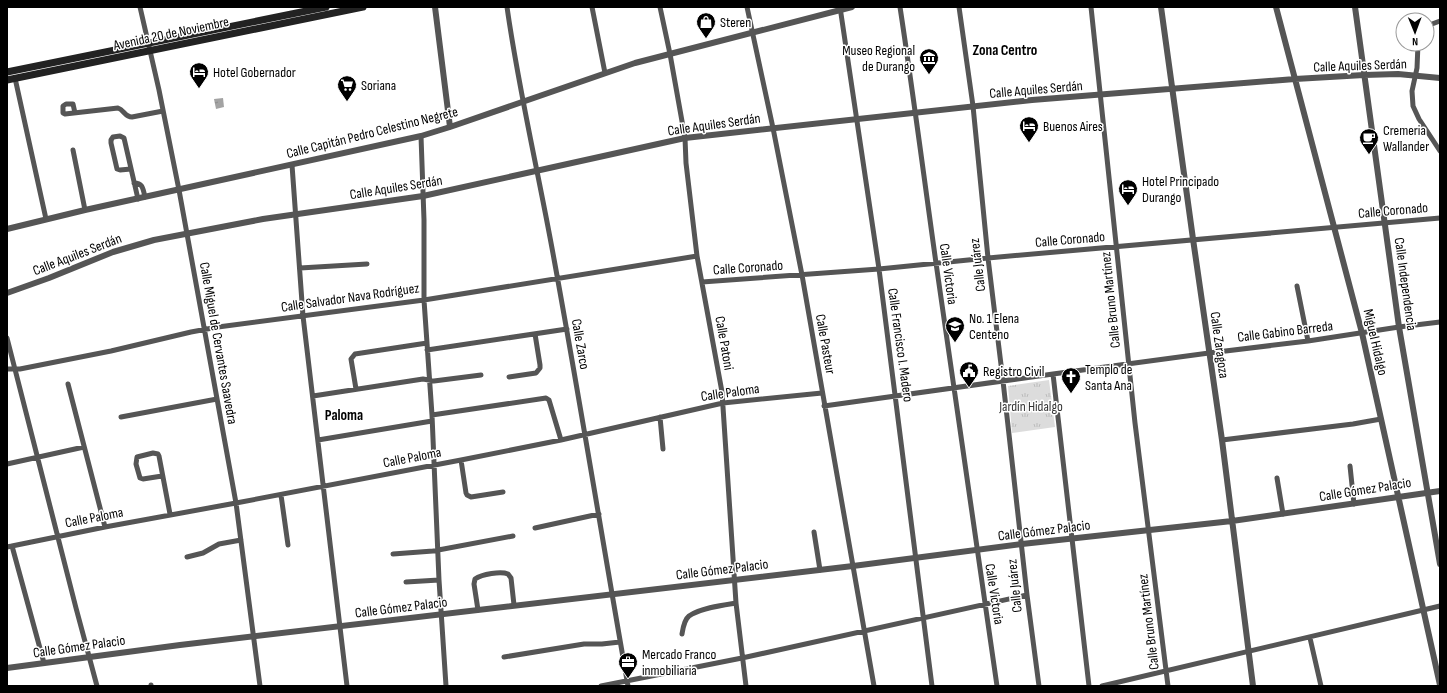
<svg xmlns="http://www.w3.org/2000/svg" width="1447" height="693" viewBox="0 0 1447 693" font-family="'Sofia Sans Condensed',sans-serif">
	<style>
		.park { fill: url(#park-tufts) }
		.water { fill: url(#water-ripples) }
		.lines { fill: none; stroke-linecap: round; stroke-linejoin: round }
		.minor { stroke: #555; stroke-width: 5 }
		.tertiary { stroke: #555; stroke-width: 6 }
		.secondary { stroke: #222; stroke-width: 7 }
		.labels { text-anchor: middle; stroke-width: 3; stroke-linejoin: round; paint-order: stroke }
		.poi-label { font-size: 14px; fill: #000; stroke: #fff; text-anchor: start }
		.street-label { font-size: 14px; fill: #000; stroke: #fff }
		.park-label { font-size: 14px; fill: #333; stroke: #fff }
		.neighbourhood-label { font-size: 15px; font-weight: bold; fill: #000; stroke: #fff }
	</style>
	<defs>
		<pattern id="park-tufts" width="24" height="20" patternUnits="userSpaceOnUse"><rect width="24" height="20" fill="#dcdcdc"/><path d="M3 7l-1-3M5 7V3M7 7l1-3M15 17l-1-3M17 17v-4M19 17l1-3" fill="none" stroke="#bbb"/></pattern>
		<pattern id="water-ripples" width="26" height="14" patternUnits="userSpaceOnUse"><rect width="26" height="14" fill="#a3a3a3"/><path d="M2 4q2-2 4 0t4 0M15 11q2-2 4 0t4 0" fill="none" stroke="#8b8b8b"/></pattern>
	</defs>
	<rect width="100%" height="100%" fill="#fff"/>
	<path class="park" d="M1049,380L1055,427L1012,433L1008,386Z"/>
	<path class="water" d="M223,98L224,107L216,109L214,99Z"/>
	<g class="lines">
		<path class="minor" d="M140,7L159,90L179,190L236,503L260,686
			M507,7C519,92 539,175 554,259C580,401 603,544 628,686
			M592,7L605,73
			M660,7L670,54L685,138L686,163L697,256L722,392L736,603L746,686
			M747,7L773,128L802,275L874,686
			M840,7L879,269L932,686
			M900,7C913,92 924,178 936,263C955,404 976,545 997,686
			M959,7L973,106L988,258L1003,381L1027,595L1039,686
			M1091,7L1135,423L1168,686
			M1427,30L1432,24L1440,21
			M1418,44L1417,68L1412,91L1413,106L1419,119L1440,151
			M15,78L46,219
			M75,113L73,104H66L63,106V113L65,114L118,108C124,110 125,117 132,117L163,111
			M421,136L424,220V300L432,415L439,580L446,686
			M73,150L85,210
			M292,165L303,316L347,686
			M131,169L120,170L117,169L111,143V140L113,137L120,136L124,138L138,199
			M134,183C143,183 143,189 145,197
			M300,268L367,264
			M702,282L879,269L988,258L1440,218
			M1297,286L1308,341
			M7,338L76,608L97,686
			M427,350L567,329
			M7,369H20L111,351L191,332L218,327L424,300L697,256
			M1053,374L1089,686
			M509,377L536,373L540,368V365L535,334
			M68,384L105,527
			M356,389L351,359L355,354L427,343
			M313,396L423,379L434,381L481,375
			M824,406L1053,374L1209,353L1308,341L1399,327L1440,322
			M432,415L546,398L549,400L561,440
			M121,417L217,399
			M660,417L663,449
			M318,440L432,421
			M1222,440L1353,424L1381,419
			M461,460L466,493L467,495L471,497L503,492
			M7,464L84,447
			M1350,466L1354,504
			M162,476L143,479L140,478L136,464L137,457L153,453L158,454L159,456L170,514
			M1277,478L1283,514
			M281,495L288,545
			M535,528L599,514
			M814,532L820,570
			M12,546L44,663
			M7,547L105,527L236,503L461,460L561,440L723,403L822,393
			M393,554L433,551L513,536
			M187,557L203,553L219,544L241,540
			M406,582L439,580
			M478,610L474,584L475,579C482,574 501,571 508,574L511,578L514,605
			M682,634C683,628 684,620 689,616C700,608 723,605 736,603
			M1310,638L1321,686
			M504,657L584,644H602L620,642
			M151,685V686
			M601,686L742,658L1027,595
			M1102,686L1440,606"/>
		<path class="tertiary" d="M435,7L450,127
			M1161,7L1193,239L1222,440L1253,686
			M1276,7L1362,333L1440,685
			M1355,7L1399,327L1440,564
			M7,229L85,210L421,136L450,127L635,63L852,7
			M7,293L49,278L113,252L154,240L263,219L423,196L685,138L1032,100L1295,79L1364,75L1398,74L1440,78
			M7,668L180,645L853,566L1022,544L1232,521L1440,491"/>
		<path class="secondary" d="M7,72L326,7
			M7,80L363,7"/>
	</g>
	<defs>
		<g id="shop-pin" transform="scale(1)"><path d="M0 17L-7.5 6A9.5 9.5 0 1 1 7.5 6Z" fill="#000" stroke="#fff"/><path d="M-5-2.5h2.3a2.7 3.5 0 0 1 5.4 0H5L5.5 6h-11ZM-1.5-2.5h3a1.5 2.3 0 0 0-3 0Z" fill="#fff"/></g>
		<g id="museum-pin" transform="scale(1)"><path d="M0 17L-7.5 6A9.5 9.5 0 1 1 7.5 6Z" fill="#000" stroke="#fff"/><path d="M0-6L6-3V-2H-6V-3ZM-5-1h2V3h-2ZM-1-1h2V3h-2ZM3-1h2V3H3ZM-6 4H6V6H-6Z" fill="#fff"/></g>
		<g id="hotel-pin" transform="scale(1)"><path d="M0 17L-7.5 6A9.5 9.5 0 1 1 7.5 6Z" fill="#000" stroke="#fff"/><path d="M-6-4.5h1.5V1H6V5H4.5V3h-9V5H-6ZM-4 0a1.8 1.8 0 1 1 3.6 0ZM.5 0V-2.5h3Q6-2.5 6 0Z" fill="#fff"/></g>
		<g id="supermarket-pin" transform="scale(1)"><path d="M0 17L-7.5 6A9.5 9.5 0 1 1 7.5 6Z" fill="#000" stroke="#fff"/><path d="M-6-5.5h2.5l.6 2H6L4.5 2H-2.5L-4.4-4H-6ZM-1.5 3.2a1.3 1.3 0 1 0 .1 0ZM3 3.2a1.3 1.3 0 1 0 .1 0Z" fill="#fff"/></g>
		<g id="cafe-pin" transform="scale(1)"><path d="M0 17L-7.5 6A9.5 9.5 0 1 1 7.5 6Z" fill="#000" stroke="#fff"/><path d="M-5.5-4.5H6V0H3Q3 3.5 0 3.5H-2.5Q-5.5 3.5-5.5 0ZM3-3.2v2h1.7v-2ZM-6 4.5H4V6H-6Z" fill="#fff"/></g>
		<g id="school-pin" transform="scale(1)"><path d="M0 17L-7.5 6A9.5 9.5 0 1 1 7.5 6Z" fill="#000" stroke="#fff"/><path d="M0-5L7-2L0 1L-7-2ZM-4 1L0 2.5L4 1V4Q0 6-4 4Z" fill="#fff"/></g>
		<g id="civic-pin" transform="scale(1)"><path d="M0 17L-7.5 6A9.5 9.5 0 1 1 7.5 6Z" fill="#000" stroke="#fff"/><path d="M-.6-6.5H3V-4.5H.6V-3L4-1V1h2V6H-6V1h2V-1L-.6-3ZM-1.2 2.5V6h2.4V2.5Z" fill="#fff"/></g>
		<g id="church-pin" transform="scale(1)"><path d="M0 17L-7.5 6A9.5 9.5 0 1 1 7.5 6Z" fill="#000" stroke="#fff"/><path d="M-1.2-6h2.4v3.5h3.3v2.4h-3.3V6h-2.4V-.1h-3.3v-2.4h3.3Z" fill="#fff"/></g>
		<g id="office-pin" transform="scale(1)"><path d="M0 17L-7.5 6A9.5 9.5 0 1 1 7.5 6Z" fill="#000" stroke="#fff"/><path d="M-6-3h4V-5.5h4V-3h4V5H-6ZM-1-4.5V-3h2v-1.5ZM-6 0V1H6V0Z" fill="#fff"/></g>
	</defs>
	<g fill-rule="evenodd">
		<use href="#shop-pin" x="706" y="22"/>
		<use href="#museum-pin" x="929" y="58"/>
		<use href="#hotel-pin" x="199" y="72"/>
		<use href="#supermarket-pin" x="347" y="85"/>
		<use href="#hotel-pin" x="1029" y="126"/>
		<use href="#cafe-pin" x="1369" y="138"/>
		<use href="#hotel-pin" x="1128" y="189"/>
		<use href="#school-pin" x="955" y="326"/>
		<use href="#civic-pin" x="969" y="371"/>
		<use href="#church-pin" x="1071" y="377"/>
		<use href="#office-pin" x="628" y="662"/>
	</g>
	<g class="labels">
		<g class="poi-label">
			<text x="720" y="27">Steren</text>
			<text x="915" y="55" text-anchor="end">Museo Regional<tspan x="915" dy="16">de Durango</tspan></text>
			<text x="213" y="77">Hotel Gobernador</text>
			<text x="361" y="90">Soriana</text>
			<text x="1043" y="131">Buenos Aires</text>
			<text x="1383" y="135">Cremeria<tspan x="1383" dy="16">Wallander</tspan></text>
			<text x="1142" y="186">Hotel Principado<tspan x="1142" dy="16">Durango</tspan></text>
			<text x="969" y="323">No. 1 Elena<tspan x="969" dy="16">Centeno</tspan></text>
			<text x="1085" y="374">Templo de<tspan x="1085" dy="16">Santa Ana</tspan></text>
			<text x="983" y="376">Registro Civil</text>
			<text x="642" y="659">Mercado Franco<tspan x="642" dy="16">inmobiliaria</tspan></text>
		</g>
		<g class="street-label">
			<text transform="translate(171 33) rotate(-12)" y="5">Avenida 20 de Noviembre</text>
			<text transform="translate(1360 65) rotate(-2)" y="5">Calle Aquiles Serdán</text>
			<text transform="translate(1036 89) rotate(-5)" y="5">Calle Aquiles Serdán</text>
			<text transform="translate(714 124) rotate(-8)" y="5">Calle Aquiles Serdán</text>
			<text transform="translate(372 132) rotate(-14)" y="5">Calle Capitán Pedro Celestino Negrete</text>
			<text transform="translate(396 187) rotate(-9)" y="5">Calle Aquiles Serdán</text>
			<text transform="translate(1393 210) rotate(-5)" y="5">Calle Coronado</text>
			<text transform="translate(1070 239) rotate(-5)" y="5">Calle Coronado</text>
			<text transform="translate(77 254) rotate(-21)" y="5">Calle Aquiles Serdán</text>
			<text transform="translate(977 265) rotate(-97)" y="5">Calle Juárez</text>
			<text transform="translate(748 267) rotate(-4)" y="5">Calle Coronado</text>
			<text transform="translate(949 274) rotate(82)" y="5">Calle Victoria</text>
			<text transform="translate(1406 284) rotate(82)" y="5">Calle Independencia</text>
			<text transform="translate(350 297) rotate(-8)" y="5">Calle Salvador Nava Rodríguez</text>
			<text transform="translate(1110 300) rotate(-96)" y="5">Calle Bruno Martínez</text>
			<text transform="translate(1285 331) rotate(-7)" y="5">Calle Gabino Barreda</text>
			<text transform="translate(1376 342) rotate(77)" y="5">Miguel Hidalgo</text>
			<text transform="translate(219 343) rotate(80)" y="5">Calle Miguel de Cervantes Saavedra</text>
			<text transform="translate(725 343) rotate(80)" y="5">Calle Patoni</text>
			<text transform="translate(581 344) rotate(80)" y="5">Calle Zarco</text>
			<text transform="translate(826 344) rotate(80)" y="5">Calle Pasteur</text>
			<text transform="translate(901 345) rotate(82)" y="5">Calle Francisco I. Madero</text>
			<text transform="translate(1220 345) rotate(82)" y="5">Calle Zaragoza</text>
			<text transform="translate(730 392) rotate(-8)" y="5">Calle Paloma</text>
			<text transform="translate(412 457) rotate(-11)" y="5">Calle Paloma</text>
			<text transform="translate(1365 489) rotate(-9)" y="5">Calle Gómez Palacio</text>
			<text transform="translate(94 517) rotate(-11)" y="5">Calle Paloma</text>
			<text transform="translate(1044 530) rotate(-7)" y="5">Calle Gómez Palacio</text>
			<text transform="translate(722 569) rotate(-7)" y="5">Calle Gómez Palacio</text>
			<text transform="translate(1014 586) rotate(-96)" y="5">Calle Juárez</text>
			<text transform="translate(995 594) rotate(81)" y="5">Calle Victoria</text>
			<text transform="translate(401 607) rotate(-7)" y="5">Calle Gómez Palacio</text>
			<text transform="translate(1148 622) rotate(-97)" y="5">Calle Bruno Martínez</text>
			<text transform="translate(79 646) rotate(-8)" y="5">Calle Gómez Palacio</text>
		</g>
		<g class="park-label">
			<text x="1031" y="411">Jardín Hidalgo</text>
		</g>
		<g class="neighbourhood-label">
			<text x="1005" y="55">Zona Centro</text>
			<text x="344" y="420">Paloma</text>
		</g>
	</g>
	<rect width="1447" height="693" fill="none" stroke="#000000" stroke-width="16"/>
	<g transform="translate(1415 32) rotate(179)"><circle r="19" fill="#ffffff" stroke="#999999"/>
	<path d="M0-3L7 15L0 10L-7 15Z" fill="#000000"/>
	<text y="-6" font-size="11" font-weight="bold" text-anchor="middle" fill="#000000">N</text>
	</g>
</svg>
